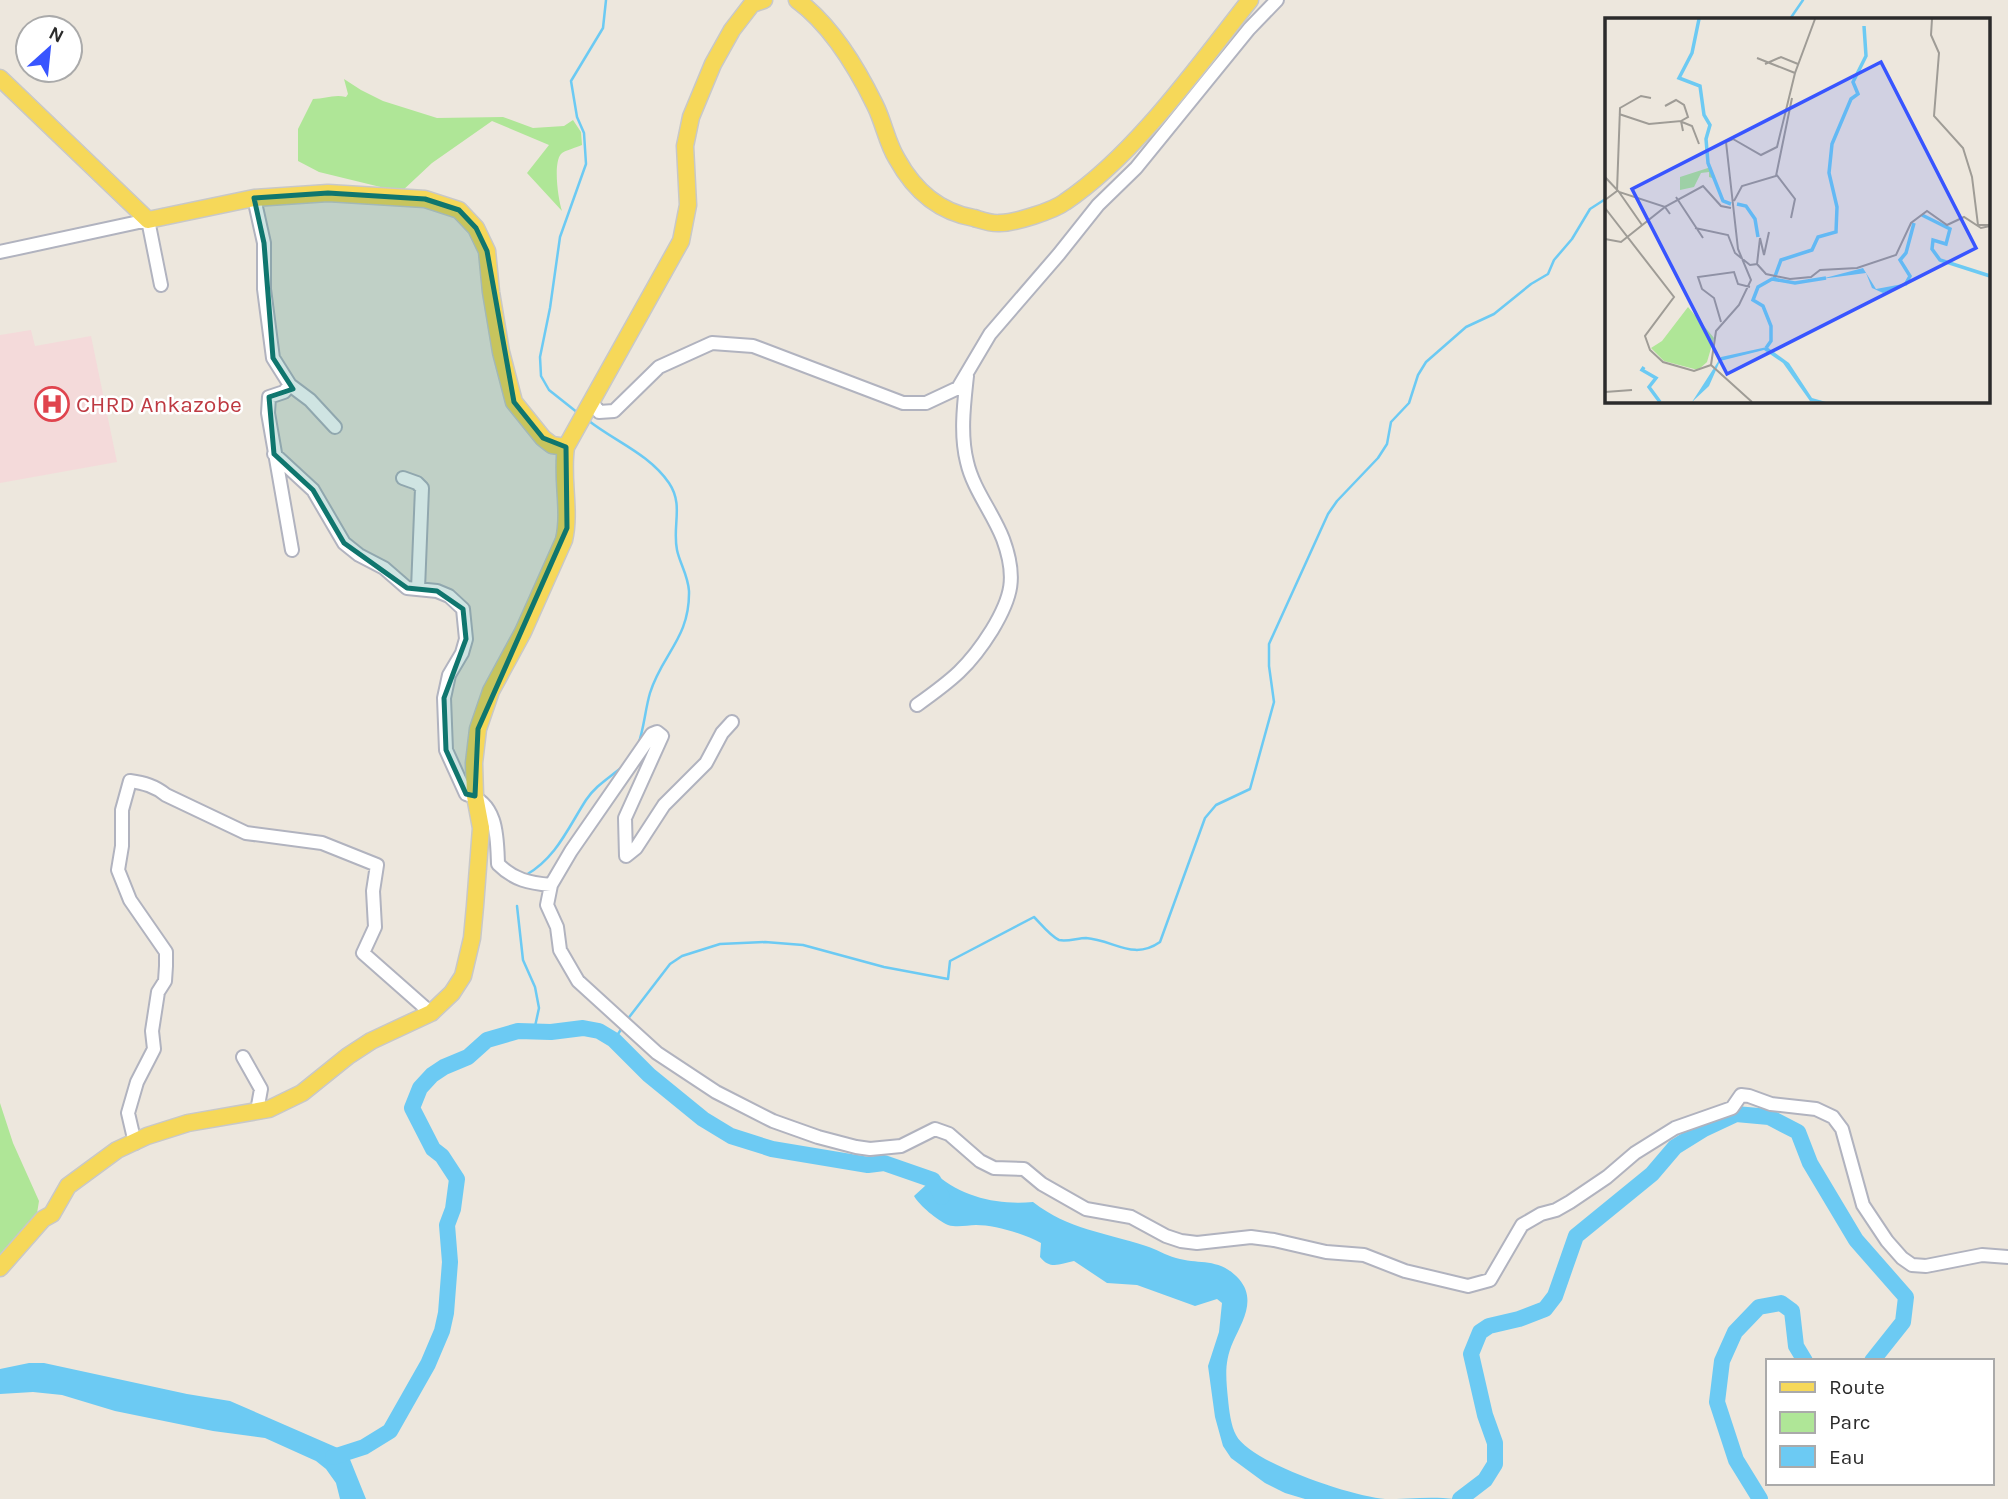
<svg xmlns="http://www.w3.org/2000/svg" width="2008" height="1499" viewBox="0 0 2008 1499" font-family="Karla,sans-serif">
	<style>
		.medical { fill: #f4dada }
		.green { fill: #afe697 }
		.water { fill: #6ccaf3 }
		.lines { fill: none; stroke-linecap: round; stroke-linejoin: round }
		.stream { stroke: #6ccaf3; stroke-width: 2.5 }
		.river { stroke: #6ccaf3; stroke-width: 16 }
		.minor-casing { stroke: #b1b3bf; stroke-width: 16 }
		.major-casing { stroke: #c8c8c8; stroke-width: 19 }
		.minor { stroke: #fff; stroke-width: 12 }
		.major { stroke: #f6d859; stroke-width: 16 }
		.marked { fill: #0f766e; fill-opacity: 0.2; stroke: #0f766e; stroke-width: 5; stroke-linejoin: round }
		.labels { text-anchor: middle; stroke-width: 5; stroke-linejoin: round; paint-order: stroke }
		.health-label { font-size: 23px; fill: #be3a42; stroke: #fff; text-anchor: start }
		.inset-river { fill: none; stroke: #6ccaf3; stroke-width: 3.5 }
		.inset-road { fill: none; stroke: #9f9c96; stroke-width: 2 }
		.view { fill: #3855ff; fill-opacity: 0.15; stroke: #3855ff; stroke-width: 3.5 }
		.inset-edge { fill: none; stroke: #2b2b2b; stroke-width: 3.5 }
	</style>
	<rect width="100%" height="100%" fill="#ede7dd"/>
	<path class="medical" d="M31,330L35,346L91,336L117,462L0,483V335Z"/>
	<path class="green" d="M344,79L361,90L383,101L437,118L503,117L533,128L564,126L573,120L581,132L582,145C576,148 565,150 561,154C553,163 558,199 562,211L527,173L549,145L492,121L432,163L401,192L319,172L298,161V129L313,99C325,99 334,94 346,97L348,94Z
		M0,1103L13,1143L39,1201L35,1226L0,1264Z"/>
	<path class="water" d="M937,1175C963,1198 1000,1205 1033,1202C1069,1230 1104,1232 1146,1246C1156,1249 1165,1255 1176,1258C1200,1265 1219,1257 1239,1279C1257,1300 1242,1322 1233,1342C1224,1362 1226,1378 1228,1399C1229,1410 1231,1426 1236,1435C1250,1463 1354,1497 1385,1499C1408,1499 1432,1496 1454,1499H1305L1285,1493L1265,1483L1231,1458L1223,1446L1215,1417L1208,1366L1219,1332L1222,1303L1217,1299L1195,1306L1137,1285L1107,1283L1074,1261C1060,1264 1050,1270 1040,1257L1041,1243C1025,1234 995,1225 976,1225C967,1225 958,1228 948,1225C937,1220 920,1206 914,1196Z
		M29,1363H44L187,1394L230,1401L347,1452L366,1499H340L336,1483L326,1469L316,1461L265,1438L213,1431L115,1411L62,1395L33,1392L0,1394V1369Z"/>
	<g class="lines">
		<path class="stream" d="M1790,19L1803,0
			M578,413L549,390L541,376L540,357L550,308L560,237L586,164L584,133L577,117L571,81L603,28L606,0
			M589,421C616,442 649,454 669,483C684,505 672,526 677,550C680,564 688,575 689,591C690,638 662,654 650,693C645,710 644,729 638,745
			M526,875C556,858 568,828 586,800C595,786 609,778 622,767
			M517,906L523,960L535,987L539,1008L534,1031
			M627,1020L670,964L682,956L720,944L765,942L803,945L884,967L948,979L950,961L1034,917C1041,924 1050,936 1059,940C1067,942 1078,938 1086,938C1114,940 1133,961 1160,942L1205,818L1216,805L1250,789L1274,702L1269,666V644L1328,514L1337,501L1378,458L1387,444L1391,422L1409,403L1418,375L1426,362L1466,327L1494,314L1531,284L1548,274L1554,260L1572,239L1590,209L1607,198
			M614,1040L622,1028"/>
		<path class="river" d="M333,1457L364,1447L390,1431L428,1364L442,1331L446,1313L450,1262L447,1225L453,1209L457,1179L442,1156L433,1149L412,1108L420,1088L432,1075L444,1067L468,1057L487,1040L518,1031L551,1032L583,1028L599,1031L614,1040L649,1075L703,1119L731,1136L772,1149L868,1165L884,1163L933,1180L942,1197
			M1460,1499L1485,1480L1495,1464V1443L1485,1415L1471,1354L1480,1332L1489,1326L1519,1319L1545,1309L1555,1296L1576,1236L1652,1174L1675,1147L1704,1129L1736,1114L1769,1117L1798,1132L1810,1163L1856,1240L1906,1297L1903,1322L1872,1361
			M1760,1499L1736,1460L1717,1402L1722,1361L1735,1332L1759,1307L1781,1303L1792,1311L1796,1346L1805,1361"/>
		<g class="minor-casing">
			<path id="minor" d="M254,198L264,243V289L273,358L290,385L284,392L269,397L268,413L292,550
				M0,252L148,220L161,285
				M290,385L310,400L335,427
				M592,402L599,412L614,411L659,367L712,343L753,346L903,403H926L958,388L990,334L1059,254L1098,205L1136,168L1249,29L1277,0
				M274,454L313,490L344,543L359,555L384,568L407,588L437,591L449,596L463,609L466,639L462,653L449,675L444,698L446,750L466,794C498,803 497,837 498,864C514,880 529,883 551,885L571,851L652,734L657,732L662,736L625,818L626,856L636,848L664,805L706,763L722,733L732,722
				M403,478L417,483L422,488L418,589
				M917,705C952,680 969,667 992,630C1012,597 1017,577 1003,539C993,513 973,489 967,462C960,434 964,404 967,376
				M551,885L547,905L557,927L560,950L578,981L657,1053L716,1092L773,1121L818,1137L856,1147L870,1149L901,1146L935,1129L949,1134L980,1161L994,1168L1024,1169L1042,1184L1086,1209L1131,1217L1166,1236L1181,1241L1197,1243L1251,1237L1274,1240L1326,1252L1364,1255L1405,1271L1468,1286L1490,1280L1522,1225L1541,1214L1556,1210L1570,1202L1607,1177L1635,1153L1675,1128L1732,1108L1741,1095L1749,1096L1771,1104L1816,1109L1833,1117L1842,1129L1863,1205L1887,1241L1902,1258L1912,1265L1926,1266L1982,1255L2008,1257
				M243,1057L261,1089L257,1111
				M135,1143L128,1113L137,1082L154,1049L152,1031L158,992L165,981L166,966V952L130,900L118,870L122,846V810L130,781C144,783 155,786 166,795L246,833L322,843L377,865L373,891L375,927L363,953L431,1013"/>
		</g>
		<g class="major-casing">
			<path id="major" d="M797,0C831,25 857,68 875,105C884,123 887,143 897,159C914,190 939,212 974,218C981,220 991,224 1000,223C1014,223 1053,211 1065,202C1135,155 1198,66 1250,0
				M0,78L148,220L254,198L328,193L425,199L459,210L476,228L487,251L491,292L501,352L514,402L543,438L552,445L566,447
				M0,1268L43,1219L52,1214L68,1186L117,1150L147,1136L188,1123L269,1109L302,1093L348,1056L371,1041L431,1013L452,993L463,976L472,938L475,906L481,828L475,796L474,763L478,729L491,691L523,632L564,540C571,510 561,478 566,447L681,241L688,205L685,146L691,117L713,64L732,30L752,4L764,0"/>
		</g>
		<use href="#minor" class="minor"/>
		<use href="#major" class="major"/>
	</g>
	<path class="marked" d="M328,193L425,199L459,210L476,228L487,251L514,402L543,438L566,447L567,528L478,729L475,796L466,794L446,750L444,698L466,639L463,609L437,591L407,588L344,543L313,490L274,454L269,397L293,389L273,358L264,243L254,198Z"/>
	<defs>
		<g id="hospital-ring" transform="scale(1.75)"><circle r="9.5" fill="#fff" stroke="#e0444e" stroke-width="1.5"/><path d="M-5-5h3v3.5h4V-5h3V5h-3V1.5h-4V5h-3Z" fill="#e0444e"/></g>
	</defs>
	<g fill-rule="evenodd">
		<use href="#hospital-ring" x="52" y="404"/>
	</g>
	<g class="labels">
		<g class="health-label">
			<text x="76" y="412">CHRD Ankazobe</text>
		</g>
	</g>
	<g transform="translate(1605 18)">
		<rect width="385" height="385" fill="#ede7dd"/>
		<path d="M106,149L110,161L104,159V154L96,155L89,169L75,172V159ZM83,289L109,320L102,344L93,352L59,343L46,330L57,323Z" fill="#afe697"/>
		<path d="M258,250L271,271L303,265L278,275L267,270L261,255L216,261ZM162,329L184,345L207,380L221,384L205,383L178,345L159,332L115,343L104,368L87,384L116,339Z" fill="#6ccaf3"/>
		<path class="inset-river" d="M94,1L87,35L74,60L95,68L99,97L105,107L101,121L103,145L118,183L126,186M132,186L141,188L150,201L153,219M317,197L345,211L341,226L328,222L327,231L335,242L385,258M169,261L176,242L207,232L213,219L231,214L232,189L224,155L227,126L246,81L253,76L248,64L261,38L259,8M300,267L305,258L295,242L301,235L309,205M161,330L166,323V308L158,288L148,282L153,269L167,261L190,265L221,260M39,349L37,352L51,360L44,369L55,384"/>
		<path class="inset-road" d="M327,1L326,17L334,35L329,98L358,130L367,159L373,207H385M152,40L190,55M160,46L176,39L193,46M60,88L71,82L79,87L83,99L76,103M14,96L44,106L76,103L78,113M77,104L87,108L94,126M171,156L190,181L186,200M0,159L14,174L60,189L98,168L116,188L126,190M14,174L37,207M71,179L98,220M0,182L12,173L15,90L36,78L46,80M129,183L137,168L171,158L187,80M0,190L69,279L40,318L45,332L58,344L89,353L106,347M90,210L123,217L130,235L145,247L152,246L155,220L159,237L164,214M0,221L16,224L60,189L65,196M152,246L161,256L185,261L206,259L215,252L252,250L291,237L306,205L322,193L342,207L359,199L376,210L385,208M116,304L109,280L97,271L93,259L129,254L133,266L145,269M106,347L111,313L134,287L146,262L133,231L121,124L128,121L156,137L172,129L190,55L210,1M106,347L147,384M0,374L27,372"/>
		<path class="view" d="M276,44L371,230L122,356L27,171Z"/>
		<rect width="385" height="385" class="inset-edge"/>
	</g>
	<rect x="1766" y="1359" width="228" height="126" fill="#ffffff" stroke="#aaaaaa" stroke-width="2"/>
	<rect x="1780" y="1382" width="35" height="10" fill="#f6d859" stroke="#aaaaaa" stroke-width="2"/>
	<text x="1829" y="1394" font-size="21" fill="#2b2b2b">Route</text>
	<rect x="1780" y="1412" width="35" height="21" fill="#afe697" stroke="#aaaaaa" stroke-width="2"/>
	<text x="1829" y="1429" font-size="21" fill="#2b2b2b">Parc</text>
	<rect x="1780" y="1446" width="35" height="21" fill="#6ccaf3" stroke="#aaaaaa" stroke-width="2"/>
	<text x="1829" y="1464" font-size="21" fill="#2b2b2b">Eau</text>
	<g transform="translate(49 49) rotate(27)"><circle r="33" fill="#ffffff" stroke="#aaaaaa" stroke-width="2"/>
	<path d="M0-5L12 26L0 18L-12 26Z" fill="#3855ff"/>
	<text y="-10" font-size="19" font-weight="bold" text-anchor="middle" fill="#2b2b2b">N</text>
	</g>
</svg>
